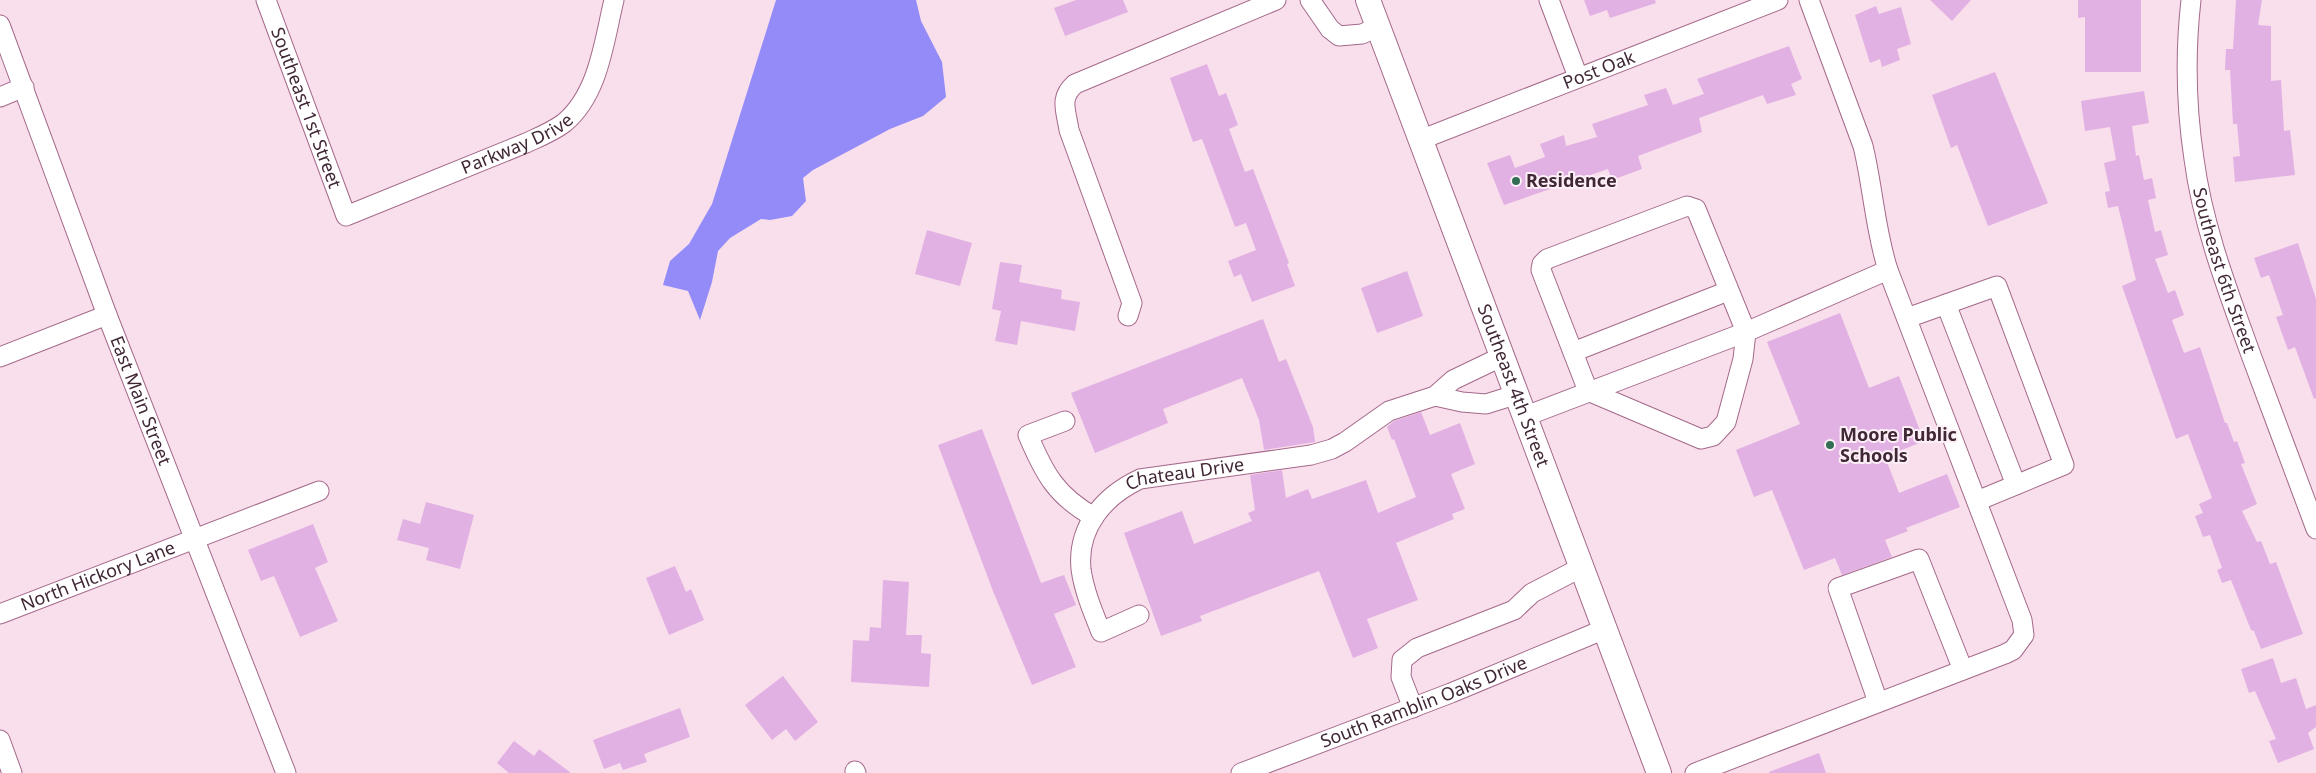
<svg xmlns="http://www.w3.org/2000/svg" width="2316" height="773" viewBox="0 0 2316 773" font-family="'Noto Sans',sans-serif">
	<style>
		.water { fill: #928bf8 }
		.building { fill: #e2b1e4 }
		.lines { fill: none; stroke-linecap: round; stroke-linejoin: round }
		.minor-casing { stroke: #a4698b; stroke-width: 21 }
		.major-casing { stroke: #a4698b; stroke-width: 26 }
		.minor { stroke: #fff; stroke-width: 19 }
		.major { stroke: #fff; stroke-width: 24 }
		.poi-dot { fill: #346d55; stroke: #fdeff6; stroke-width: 2 }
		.labels { text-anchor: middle; stroke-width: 4; stroke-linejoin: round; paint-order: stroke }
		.street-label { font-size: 18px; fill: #402736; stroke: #fdeff6 }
		.poi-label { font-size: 18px; font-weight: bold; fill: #402736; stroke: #fdeff6; text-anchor: start }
	</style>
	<rect width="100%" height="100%" fill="#f9deec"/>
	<path class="water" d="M776,0H916L921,21L942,62L946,97L923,116L890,129L813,170L803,178L806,201L792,216L770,220L761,219L730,238L718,251L712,282L700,320L688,291L663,285L670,261L689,244L712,204Z"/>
	<path class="building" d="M1076,0H1123L1128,12L1065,36L1054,8Z
		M1584,0H1655L1656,3L1610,18L1607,10L1590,16Z
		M1930,0H1971L1952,21Z
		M2078,0H2141V72H2085V17L2078,18Z
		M2236,0H2262L2258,25L2271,26V81L2281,80L2284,131L2290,130L2295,175L2235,182L2233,157L2240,156L2237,124H2233L2230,70H2225L2226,49H2233Z
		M1876,6L1879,14L1901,7L1911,44L1897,49L1900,60L1882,67L1880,59L1870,63L1855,15Z
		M1789,46L1802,79L1791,84L1796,95L1767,104L1763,95L1699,118L1702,132L1638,156L1642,169L1612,180L1608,169L1504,205L1487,163L1510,155L1515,168L1545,157L1540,144L1564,135L1566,146L1597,137L1592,124L1648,105L1644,95L1666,88L1673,105L1704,94L1697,79Z
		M1207,64L1219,96L1226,93L1238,125L1229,129L1245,172L1253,169L1289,263L1287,264L1295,286L1252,302L1241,274L1234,277L1228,261L1256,250L1246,223L1235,227L1202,139L1193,142L1170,78Z
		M1995,72L2048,203L1988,226L1957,145L1951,148L1932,95Z
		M2144,91L2149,123L2132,126L2136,156L2139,155L2144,180L2152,178L2156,198L2148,200L2155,232L2161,230L2168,255L2155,259L2168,293L2175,290L2184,315L2172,320L2184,353L2200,347L2225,423H2227L2234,442L2237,441L2245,463L2241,464L2257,504L2242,511L2257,542L2261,541L2270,564L2276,562L2303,634L2261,649L2254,631L2251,630L2231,580L2222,583L2217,570L2222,568L2210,535L2203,537L2195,516L2203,513L2199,504L2212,498L2188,434L2176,439L2122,286L2136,280L2118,206L2108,208L2105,192L2110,191L2104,163L2116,160L2110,127L2085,131L2081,101Z
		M927,230L972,243L960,286L915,274Z
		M2298,243L2316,299V398L2314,399L2295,347L2288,350L2276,317L2283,315L2269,275L2261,278L2254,258Z
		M1000,262L1022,265L1019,282L1062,290L1061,299L1080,302L1075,331L1021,321L1017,345L995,341L1001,311L992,309Z
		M1407,271L1423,316L1377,333L1361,288Z
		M1840,313L1869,388L1899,376L1924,441L1885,457L1899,493L1947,474L1960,507L1906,528L1908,531L1885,540L1892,557L1842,575L1835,558L1804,570L1772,490L1754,497L1736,450L1800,424L1767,342Z
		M1263,319L1279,362L1286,359L1313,427L1315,442L1264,450L1259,420L1242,378L1163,409L1168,423L1095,453L1071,393Z
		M1421,412L1430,435L1460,423L1475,464L1451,474L1465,509L1452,514L1454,519L1396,543L1418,600L1367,619L1378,648L1353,658L1319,571L1200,616L1202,621L1161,636L1124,533L1182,511L1194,544L1252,521L1248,513L1255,510L1250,475L1282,470L1286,498L1308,489L1312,499L1366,480L1378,513L1416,497L1394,439L1392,440L1387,427L1394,421Z
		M982,429L1041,583L1064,575L1076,605L1054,614L1076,667L1032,685L993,591L938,445Z
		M426,502L474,515L460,569L426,560L429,548L397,540L403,519L420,524Z
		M313,524L328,562L315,568L338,621L300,637L274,576L261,581L248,550Z
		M675,566L686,592L691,589L704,620L669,635L646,578Z
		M883,580L909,582L906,635H922L921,653L931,654L929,687L851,682L853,640L869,641L870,627L881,628Z
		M2273,658L2281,683L2296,678L2306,709L2316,705V727L2308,733L2314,749L2278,763L2269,741L2276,739L2255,691L2249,693L2241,669Z
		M783,676L818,722L795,741L786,729L772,740L745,705Z
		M680,708L690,737L644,754L647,762L623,770L620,763L604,769L593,740Z
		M514,741L534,756L539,749L571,773H509L497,763Z
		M1819,753L1826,773H1769V772Z"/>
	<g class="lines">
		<g class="minor-casing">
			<g id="minor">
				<path id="s1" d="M266,0L346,216L526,143C539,137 552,132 564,123C599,94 604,41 614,0"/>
				<path d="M1310,0L1330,29L1339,36L1362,34L1378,27"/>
				<path d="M1549,0L1578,77"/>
				<path id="s2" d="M2191,0C2185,53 2186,106 2194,159C2203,227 2228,291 2251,355C2273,413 2294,471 2316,529"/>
				<path id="s3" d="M0,25L107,315L286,773"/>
				<path d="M0,97L24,87"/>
				<path id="s4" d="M1420,140L1778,0"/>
				<path d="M1687,206L1696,209L1746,332L1743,359L1726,422L1713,436L1701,439L1588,391L1541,270L1542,264L1547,259Z"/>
				<path d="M1946,304L2016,485"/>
				<path d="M1128,316L1132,303L1069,130C1066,110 1059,98 1075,84L1276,0"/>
				<path d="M1907,318L1997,286L2064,465L1977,501"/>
				<path d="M1573,352L1728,291"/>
				<path d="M0,357L107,315"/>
				<path d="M1435,396L1462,402L1486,404L1518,394"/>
				<path d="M1526,416L1746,332L1888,270"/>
				<path d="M1065,421L1028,435C1044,473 1056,496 1094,517"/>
				<path id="s5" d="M0,614L319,491"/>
				<path id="s6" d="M1139,615L1101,632C1093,612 1084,591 1081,569C1077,527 1104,496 1140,479L1311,455L1332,449L1345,442L1389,411L1435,396L1453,380L1503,356"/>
				<path d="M1878,702L1838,588L1919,559L1963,670"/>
				<path d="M1413,708L1401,677L1402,660L1417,648L1514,610L1532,593L1582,567"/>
				<path d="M0,740L12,773"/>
				<path d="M855,771L856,773"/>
				<path id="s7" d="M1241,773L1451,693L1605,629"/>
				<path d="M1695,773L2005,654L2013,650L2024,635L2022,620L1888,270C1875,230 1873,187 1863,146L1809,0"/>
			</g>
		</g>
		<g class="major-casing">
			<g id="major">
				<path id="s8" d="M1368,0L1659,773"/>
			</g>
		</g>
		<use href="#minor" class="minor"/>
		<use href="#major" class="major"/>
	</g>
	<g class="poi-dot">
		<circle cx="1516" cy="181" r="5"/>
		<circle cx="1830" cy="445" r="5"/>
	</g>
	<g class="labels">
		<g class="street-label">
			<text dy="6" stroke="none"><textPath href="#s4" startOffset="192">Post Oak</textPath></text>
			<text dy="6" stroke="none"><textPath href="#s1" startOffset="115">Southeast 1st Street</textPath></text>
			<text dy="6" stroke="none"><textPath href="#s1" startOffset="416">Parkway Drive</textPath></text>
			<text dy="6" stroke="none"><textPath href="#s2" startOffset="275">Southeast 6th Street</textPath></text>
			<text dy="6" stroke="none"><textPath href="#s8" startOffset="412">Southeast 4th Street</textPath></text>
			<text dy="6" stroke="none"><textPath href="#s3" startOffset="401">East Main Street</textPath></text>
			<text dy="6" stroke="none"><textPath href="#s6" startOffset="268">Chateau Drive</textPath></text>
			<text dy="6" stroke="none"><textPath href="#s5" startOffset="105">North Hickory Lane</textPath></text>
			<text dy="6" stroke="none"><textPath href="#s7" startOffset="196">South Ramblin Oaks Drive</textPath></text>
		</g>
		<g class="poi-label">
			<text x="1526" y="187">Residence</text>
			<text x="1840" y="441">Moore Public<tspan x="1840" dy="21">Schools</tspan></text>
		</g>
	</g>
</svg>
